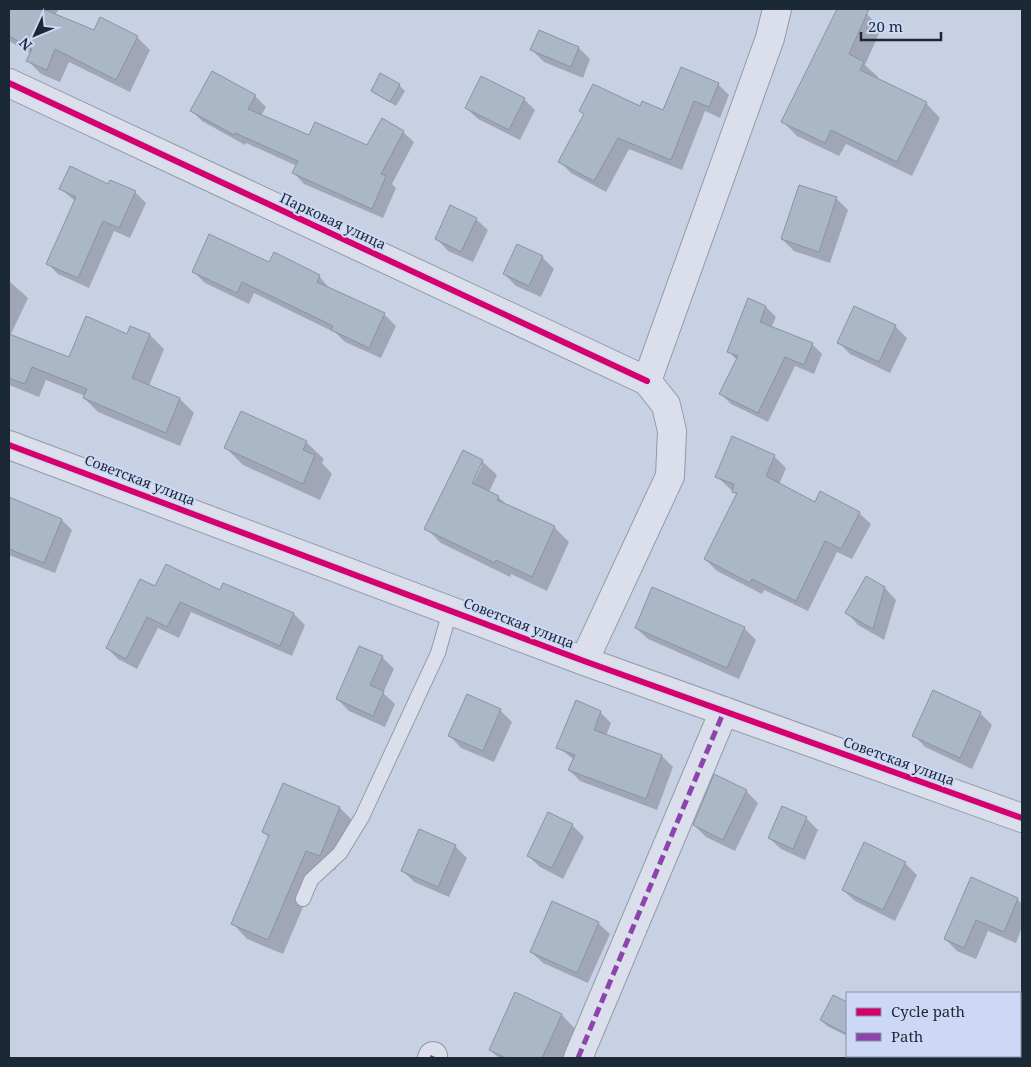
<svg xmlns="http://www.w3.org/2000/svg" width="1031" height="1067" viewBox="0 0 1031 1067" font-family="'Noto Serif',serif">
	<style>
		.shadow { fill: #0003; fill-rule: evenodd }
		.building { fill: #a9b7c6; stroke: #8894a2 }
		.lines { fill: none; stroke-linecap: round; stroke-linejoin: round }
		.lane-casing { stroke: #929aa7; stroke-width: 16 }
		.street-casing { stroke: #929aa7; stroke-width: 30 }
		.lane { stroke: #dadfeb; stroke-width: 14 }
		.street { stroke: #dadfeb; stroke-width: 28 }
		.quiet { stroke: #8e44ad; stroke-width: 5; stroke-dasharray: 10 5; stroke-linecap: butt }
		.cycleway-casing { stroke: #ccd8f5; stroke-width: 9 }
		.cycleway { stroke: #d6006c; stroke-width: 6 }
		.labels { text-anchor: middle; stroke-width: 4; stroke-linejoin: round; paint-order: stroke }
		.street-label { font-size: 14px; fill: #1b2835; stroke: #ccd8f5 }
	</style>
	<rect width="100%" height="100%" fill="#c8d0e3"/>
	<path class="shadow" d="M9,9H59L55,15L94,31L137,37L150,50L130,92L69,62L60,82L41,74L28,61L31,54L9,41Z
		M838,9H854L867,14L881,29L865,65L878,77L877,80L926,103L940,118L912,176L846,144L839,156L797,136L783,122Z
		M579,48L590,59L583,78L544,62L532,50Z
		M212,72L255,96L266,107L261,116L310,137L368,146L403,132L414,142L392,184L396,188L383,218L304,184L294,173L297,166L246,143L245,145L202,121L191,110Z
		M718,84L729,95L720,118L705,111L682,170L629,149L606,192L571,173L560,162L641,108L664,111Z
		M399,85L405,91L396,106L372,91Z
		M524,99L535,110L520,140L478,119L466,108Z
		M109,186L135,192L146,203L130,238L114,231L89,288L58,274L47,263L75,201L61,189Z
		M836,198L848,210L830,263L794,251L782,239Z
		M476,219L488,230L473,262L448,251L437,239Z
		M542,257L554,269L541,297L516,286L504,274Z
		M193,271L319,276L330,289L384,314L396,326L381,358L345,342L336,333L254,293L249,304L205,283Z
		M9,281L28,298L10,336L70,359L128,335L131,328L150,335L164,349L149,386L180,399L194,413L180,446L98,412L84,398L85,396L46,380L39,397L9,385Z
		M748,300L766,307L776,317L771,328L812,344L822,354L814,374L795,366L768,422L731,404L721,394L737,360L729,352Z
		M895,326L907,338L890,373L850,354L838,342Z
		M306,442L324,459L322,463L332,474L320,500L243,465L226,448Z
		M774,456L786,468L779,485L815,504L859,513L871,524L852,559L837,552L808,611L764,590L762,594L717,571L705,559L738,496L716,476Z
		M482,461L497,475L489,492L498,497L507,505L555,528L569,542L547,591L511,574L510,577L441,543L426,528ZM479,465H482L470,489L468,488Z
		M9,498L62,520L72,530L55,573L9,555Z
		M223,584L294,614L305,625L292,656L191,612L179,638L158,628L137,669L118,659L107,648L156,588L220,592Z
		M885,588L896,600L884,640L858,625L847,613Z
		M636,628H744L756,640L739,679L648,639Z
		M382,657L394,669L383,693L395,704L385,727L349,711L337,699Z
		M500,710L512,722L494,762L461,748L450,736Z
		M600,712L611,723L606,736L662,756L673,767L657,810L580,781L569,770L574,760L558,747Z
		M980,713L992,725L972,769L925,747L914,735Z
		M283,785L340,808L355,823L335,870L321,865L283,954L247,939L233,924L270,838L263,832Z
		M746,791L758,803L735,851L706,837L694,825Z
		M783,807L806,818L818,830L805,860L781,849L769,838Z
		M572,825L584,837L563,879L540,867L528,856Z
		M455,846L467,858L449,897L414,882L402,870Z
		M905,863L917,875L895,921L855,901L843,890Z
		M971,879L1017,899L1022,904V927L1016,943L988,931L976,959L957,951L945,939Z
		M598,923L610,934L588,983L543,963L531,952Z
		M516,994L562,1015L579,1033L567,1058H499L490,1050Z
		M833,996L847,1003V1036L827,1026L821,1020Z"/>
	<path class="building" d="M9,9H43L94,30L100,17L138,36L116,80L55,49L47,70L26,61L32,49L9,36Z
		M837,9H869L849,54L864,62L860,70L927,102L897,162L831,130L825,143L781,122Z
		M539,30L579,47L571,67L530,50Z
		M681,67L719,83L709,107L694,101L671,160L618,138L594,181L558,162L584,114L579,111L593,84L640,106L642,101L663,110Z
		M212,71L256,95L248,109L309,135L315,122L367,145L382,118L404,131L381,174L386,176L372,209L292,173L298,161L235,133L234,135L190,111Z
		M380,73L400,84L390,102L371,91Z
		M481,76L525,98L509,130L465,108Z
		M70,166L108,184L110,180L136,191L119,228L103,221L78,278L46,264L76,197L59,189Z
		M799,185L837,197L819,252L781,239Z
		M450,205L477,218L461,252L435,239Z
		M209,234L269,262L274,252L320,275L317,282L385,313L369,348L331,330L333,326L242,282L237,293L192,272Z
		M517,244L543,256L529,286L503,274Z
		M748,298L766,306L760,322L813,343L804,365L785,357L758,413L719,394L738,356L727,352Z
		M854,306L896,325L879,362L837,343Z
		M86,316L127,334L130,326L150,334L132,378L180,398L166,433L83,398L87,389L32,367L25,384L9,378V334L69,357Z
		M241,411L307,441L303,450L315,455L303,484L224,448Z
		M732,436L775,455L766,476L815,502L820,491L860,512L841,549L825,541L796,601L752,579L750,583L704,559L737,493L732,492L734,484L715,477Z
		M463,450L483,460L472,483L499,496L497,500L555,526L532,577L496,560L495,563L424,529Z
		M9,497L62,519L44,563L9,549Z
		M166,564L220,590L223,583L294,613L280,646L180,602L167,627L147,617L126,659L106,648L140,579L155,586Z
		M866,576L885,587L873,629L845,613Z
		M652,587L745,627L727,668L635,628Z
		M359,646L383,656L370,685L384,691L373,716L336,699Z
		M933,690L981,712L960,758L912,736Z
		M467,694L501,709L483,751L448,736Z
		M576,700L601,711L594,730L662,755L646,799L568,770L575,755L556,748Z
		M714,774L747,790L723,840L693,825Z
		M283,783L340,807L320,856L306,851L268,940L231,924L269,835L262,832Z
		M782,806L807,817L793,849L768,838Z
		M548,812L573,824L552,868L527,856Z
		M419,829L456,845L438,887L401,871Z
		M864,842L906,862L883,910L842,890Z
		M971,877L1018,898L1004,932L976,920L964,948L944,939Z
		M552,901L599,922L577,973L530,952Z
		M515,992L562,1014L542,1058H506L489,1050Z
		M833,995L847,1002V1034L820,1020Z"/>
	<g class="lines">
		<g class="lane-casing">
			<path id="lane" d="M303,899L311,880L340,853L362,817L438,653L450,611"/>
		</g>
		<g class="street-casing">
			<path id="street" d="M9,83L647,381
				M9,445L584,661L1022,818
				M584,661L670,476L672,431L666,405L647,381L770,38L777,9
				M432,1058L433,1056
				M578,1058L724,711"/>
		</g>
		<use href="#lane" class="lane"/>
		<use href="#street" class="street"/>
		<path class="quiet" d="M432,1058L433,1056
			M578,1058L724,711"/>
		<g class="cycleway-casing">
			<path id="cycleway" d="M9,83L647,381
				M9,445L584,661L1022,818"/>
		</g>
		<use href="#cycleway" class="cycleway"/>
	</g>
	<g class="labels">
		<g class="street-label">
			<text transform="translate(333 221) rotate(25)" y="5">Парковая улица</text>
			<text transform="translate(140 480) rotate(21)" y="5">Советская улица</text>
			<text transform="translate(519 623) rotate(21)" y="5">Советская улица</text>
			<text transform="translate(899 761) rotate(20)" y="5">Советская улица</text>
		</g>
	</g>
	<rect width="1031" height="1067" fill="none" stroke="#1b2835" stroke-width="20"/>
	<rect x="846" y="992" width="175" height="65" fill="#ccd8f5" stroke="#8592a8"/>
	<rect x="856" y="1008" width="25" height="8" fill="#d6006c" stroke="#8592a8"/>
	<text x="891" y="1017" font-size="15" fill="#1b2835">Cycle path</text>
	<rect x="856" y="1033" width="25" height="8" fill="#8e44ad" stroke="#8592a8"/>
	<text x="891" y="1042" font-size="15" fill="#1b2835">Path</text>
	<g transform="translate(35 35) rotate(226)" stroke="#ccd8f5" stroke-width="4" paint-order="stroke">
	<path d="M0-4L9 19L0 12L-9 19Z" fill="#1b2835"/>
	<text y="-8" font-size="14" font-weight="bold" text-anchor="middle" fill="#1b2835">N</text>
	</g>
	<path d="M861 32v8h80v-8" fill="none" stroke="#1b2835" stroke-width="2.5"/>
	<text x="868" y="32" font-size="15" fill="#1b2835" stroke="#ccd8f5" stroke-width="4" paint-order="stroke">20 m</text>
</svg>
